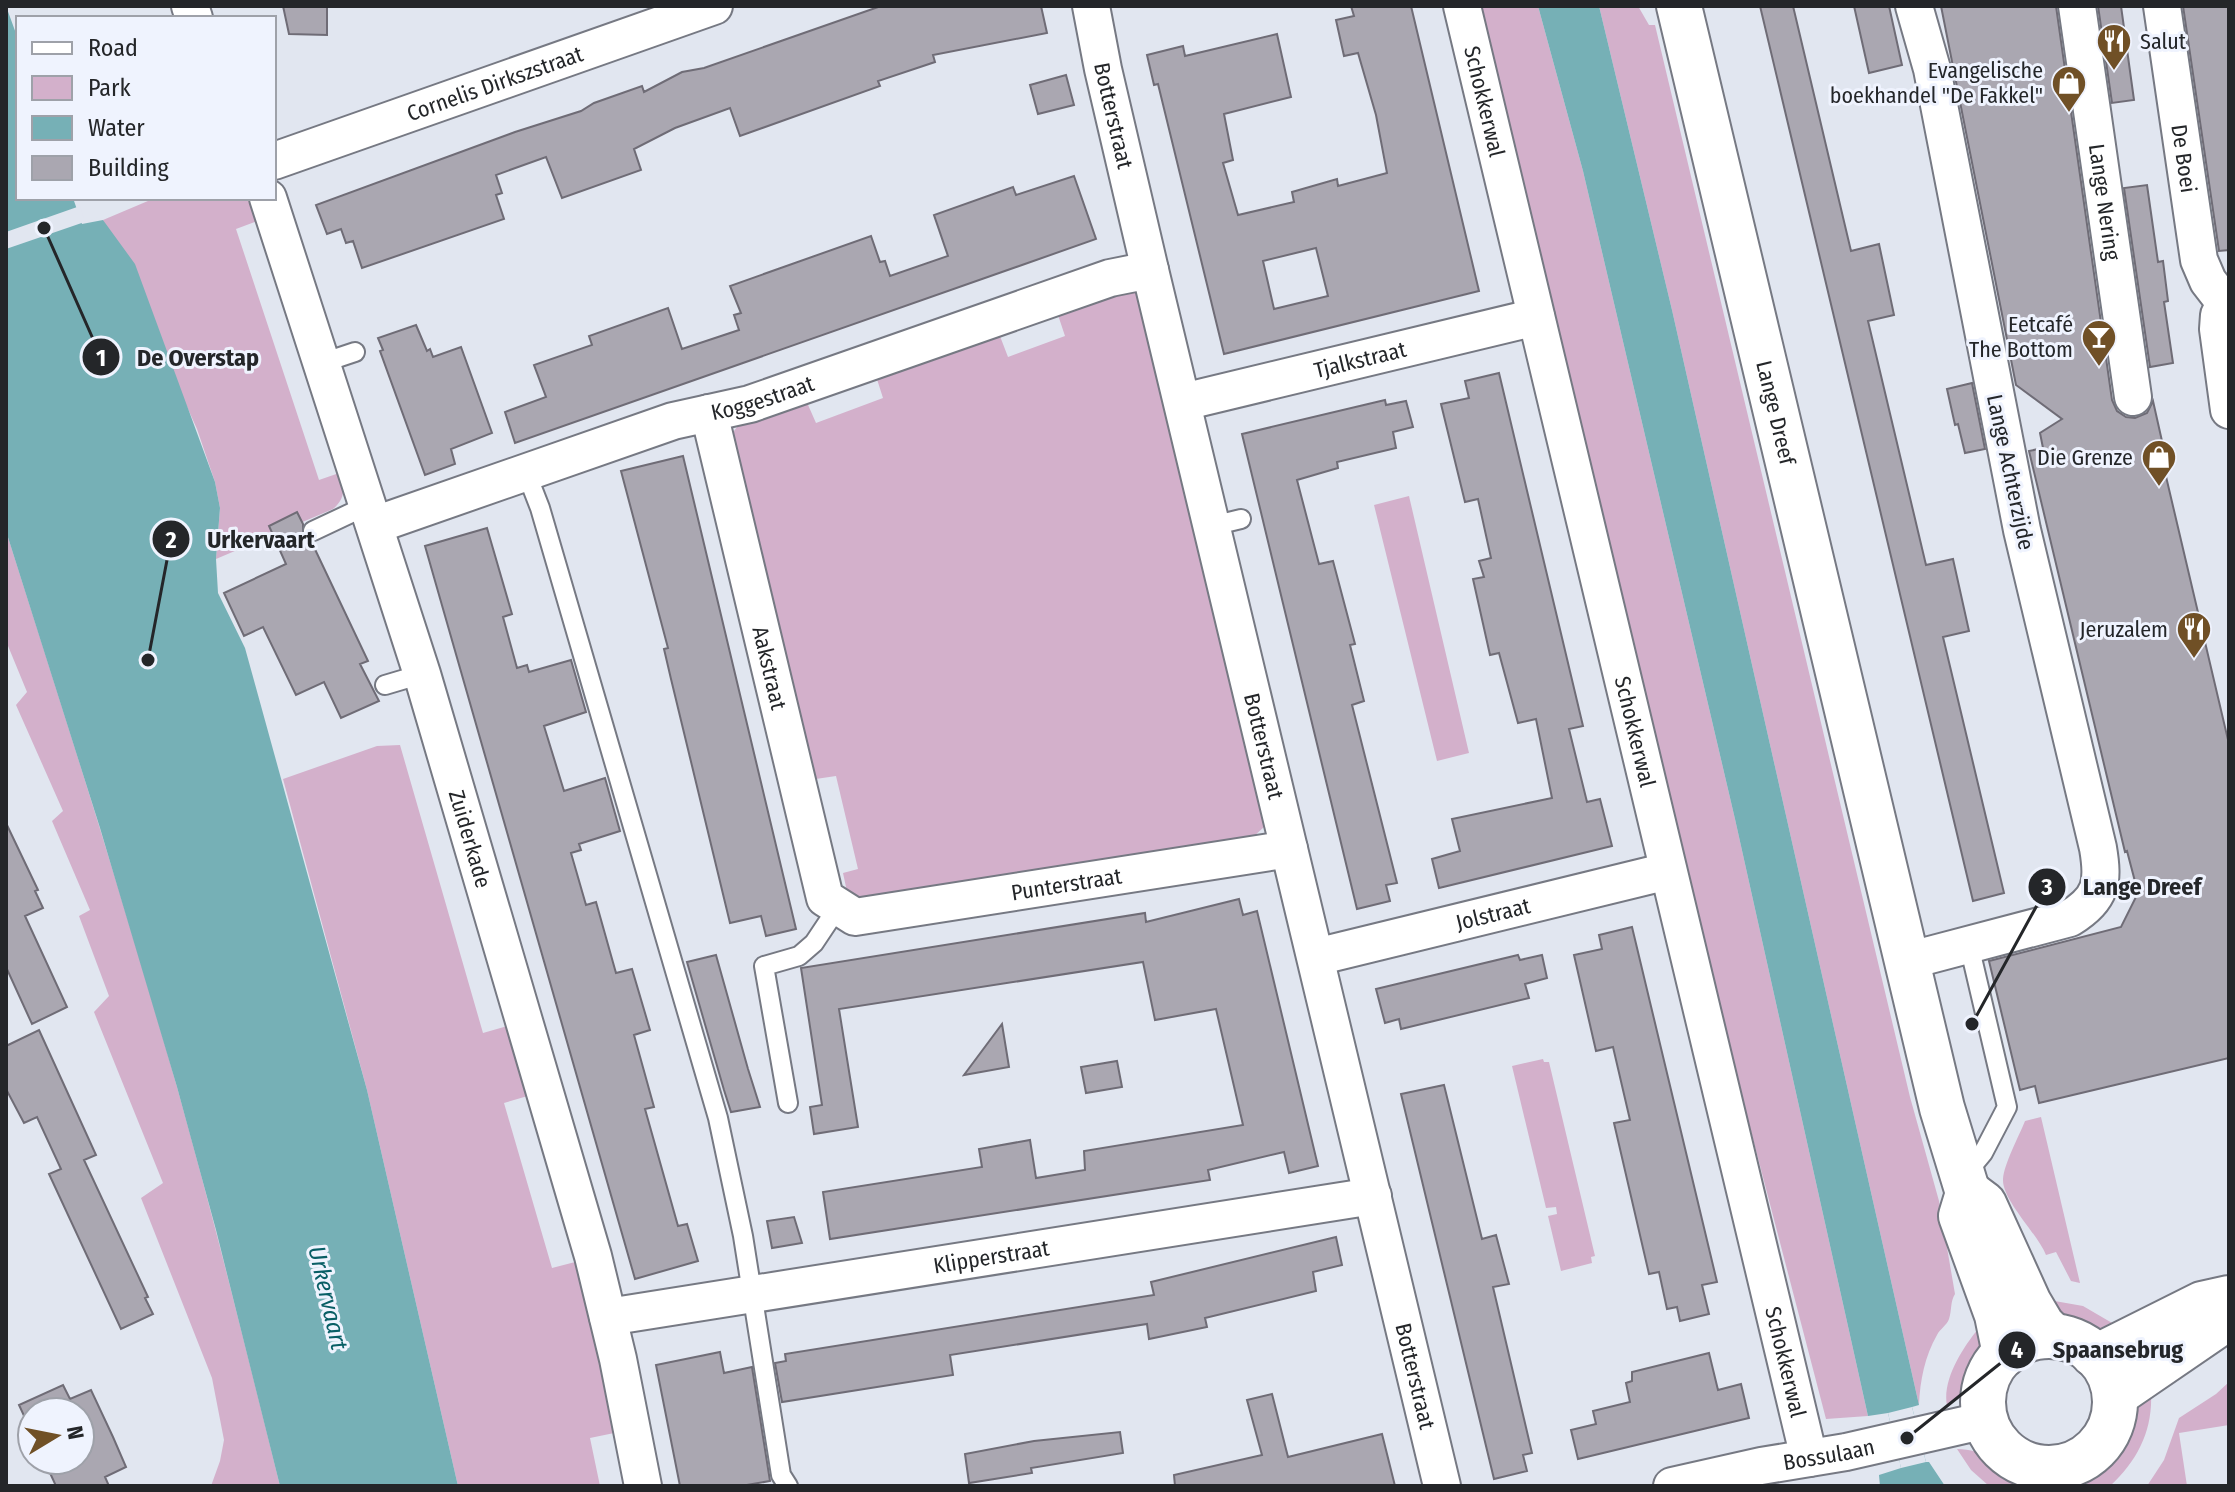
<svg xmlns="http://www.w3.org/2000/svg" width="2235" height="1492" viewBox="0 0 2235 1492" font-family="'Fira Sans Condensed',sans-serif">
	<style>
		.green { fill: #d3b0cb }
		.water { fill: #76b0b6 }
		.pier { fill: #e1e6f0 }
		.building { fill: #aaa7b1; stroke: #6f6c76; stroke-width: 2; fill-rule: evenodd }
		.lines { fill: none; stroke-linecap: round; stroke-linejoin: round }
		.lane-casing { stroke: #767983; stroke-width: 22 }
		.street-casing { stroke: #767983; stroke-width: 40 }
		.secondary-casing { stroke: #767983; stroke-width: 48 }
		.lane { stroke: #fff; stroke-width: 18 }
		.street { stroke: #fff; stroke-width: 36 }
		.secondary { stroke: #fff; stroke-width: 44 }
		.labels { text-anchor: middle; stroke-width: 6; stroke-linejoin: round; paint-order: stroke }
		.poi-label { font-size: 22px; fill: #242629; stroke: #eff3fe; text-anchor: end }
		.street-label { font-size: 22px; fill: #242629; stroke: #eff3fe }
		.water-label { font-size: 24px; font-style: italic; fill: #085e65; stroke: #eff3fe }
		.leader { fill: none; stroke: #242629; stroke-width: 3 }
		.callout-dot { fill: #242629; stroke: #eff3fe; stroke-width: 3 }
		.mark-label { font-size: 24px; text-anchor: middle; font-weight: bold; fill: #fff }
		.callout-label { font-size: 24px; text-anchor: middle; font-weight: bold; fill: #242629; stroke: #eff3fe; stroke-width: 6; stroke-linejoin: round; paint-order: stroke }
	</style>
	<rect width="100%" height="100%" fill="#e1e6f0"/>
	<path class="green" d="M1477,6H1538L1583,171L1735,819L1868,1416L1826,1419L1672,828Z
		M1599,6H1638L1649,25H1655L1910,1097L1939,1201L1955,1294C1950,1302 1952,1310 1949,1319C1947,1325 1940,1329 1937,1335C1925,1356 1920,1380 1919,1405L1672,310Z
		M155,198H243L252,203L257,221L236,229L319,480L342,472C344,488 346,498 333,509L216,559L220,508L215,482L197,429L103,220Z
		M1129,290L1137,294L1147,305L1266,817L1264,827L1253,837L849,901L843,873L858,869L836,776L809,780L731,435L740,423L805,398L816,423L883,398L875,373L998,331L1008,357L1065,336L1056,309Z
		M1409,496L1469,753L1437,761L1374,505Z
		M6,531C65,716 124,901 177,1087C214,1219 247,1353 280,1486H211L220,1461L224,1440L212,1378L141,1198L163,1183L94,1012L109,996L79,916L90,910L52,821L63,811L16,705L27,692L6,641Z
		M400,745L483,1033L511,1025L531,1095L504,1103L552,1268L579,1261L619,1432L590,1438L600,1486H458L367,1090L283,779L377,746Z
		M1543,1059L1544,1062H1549L1595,1256L1591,1257L1592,1263L1561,1271L1548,1216L1557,1214L1556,1207L1546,1208L1512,1066Z
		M2041,1117L2080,1283L2071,1281L2056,1252L2046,1255C2037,1233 2002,1200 2003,1179C2004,1164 2019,1136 2025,1121Z
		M2049,1300L2083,1306L2119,1327C2111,1329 2101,1334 2093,1335C2072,1336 2058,1316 2049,1300Z
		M1978,1329L1986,1347C1978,1371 1968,1390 1947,1406C1942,1380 1962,1349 1978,1329Z
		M2229,1382V1425L2179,1433L2187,1486H2147L2164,1460L2179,1418L2216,1394Z
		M2151,1392C2153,1430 2138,1460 2110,1486H2086L2094,1469L2116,1444L2130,1408Z
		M1957,1449C1983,1449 2004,1465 2018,1486H1989L1971,1470Z"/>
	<path class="water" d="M6,6L18,39V198H73L82,224L103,220L135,264L215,482L220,508L216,559L218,593L245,648L367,1090L458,1486H280L216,1230L177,1087L100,828L6,531Z
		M1538,6H1599L1672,310L1919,1405L1912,1407L1926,1462H1929L1945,1486H1880L1879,1475L1901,1468L1900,1463L1888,1413L1868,1416L1735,819L1583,171Z"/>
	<path class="pier" d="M80,206L84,219L102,216L6,249V232Z
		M1912,1407L1926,1462L1901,1468L1888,1413Z"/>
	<path class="building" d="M283,6H327V35L289,34Z
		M881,6H1041L1047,33L933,55L935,62L878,81L880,86L740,136L730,108L675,128L634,149L641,170L562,198L546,157L496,175L502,193L496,195L504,219L362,268L353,241L346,243L341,229L327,234L316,205L515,132L581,111L594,103L642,86L644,92L682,72L704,68Z
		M1351,6H1411L1479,291L1224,354L1158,84L1154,85L1147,55L1183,46L1185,56L1277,34L1291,97L1224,114L1233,160L1223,163L1238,215L1294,202L1292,192L1337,179L1338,186L1387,173L1376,115L1358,53L1344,56L1336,20L1354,16ZM1316,248L1328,296L1274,309L1263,261Z
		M1760,6H1793L1851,251L1879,244L1894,315L1868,321L1926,565L1953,559L1969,631L1943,637L2004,893L1973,901Z
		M1854,6H1889L1902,65L1869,73Z
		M1941,6H2056L2112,400L2117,411L2126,417L2135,418L2147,413L2153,401L2164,450L2160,451L2229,744V1058L2039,1103L2035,1086L2020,1090L1989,961L2121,927L2138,893L2127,851L2125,852L2029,451L2043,448L2040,433L2062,419L2016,385Z
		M2098,6H2121L2134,100L2112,103Z
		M2183,6H2229V250L2219,251Z
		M1066,75L1074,105L1038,114L1030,85Z
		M1074,176L1096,239L515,443L505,412L546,397L534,365L592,345L589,336L668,308L682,349L739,330L734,315L741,313L730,286L871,236L880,262L885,261L890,276L948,256L934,215L1013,187L1016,195Z
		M2147,185L2158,262L2163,261L2168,301L2164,302L2173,363L2150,367L2124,188Z
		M416,325L427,351L430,349L433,357L461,347L492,433L451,449L455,464L425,475L380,351L383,350L378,338Z
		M1499,373L1583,726L1569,729L1587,802L1600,799L1612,846L1439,888L1432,859L1460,851L1452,819L1552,798L1536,719L1518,723L1499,653L1490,655L1473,579L1484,577L1479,561L1491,558L1478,499L1465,502L1441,404L1469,398L1465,381Z
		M1972,383L1985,449L1965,453L1958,424L1955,425L1947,389Z
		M1385,400L1386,405L1406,401L1413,427L1393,432L1396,448L1337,462L1338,468L1297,480L1319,564L1333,561L1355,644L1350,645L1364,701L1352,705L1397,883L1386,885L1390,901L1357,909L1242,434Z
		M683,456L796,929L766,936L761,916L730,923L671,679L664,649L668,648L621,471Z
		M297,512L303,524V537L312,543L368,661L360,664L379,701L341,718L324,682L296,695L263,627L244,636L224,593L286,564L269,526Z
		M487,528L512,614L503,617L517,668L527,665L529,672L571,660L586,712L544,726L564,791L605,778L620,831L579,844L581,850L571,853L586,905L596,902L616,973L632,969L650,1030L634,1035L654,1107L645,1109L678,1226L687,1224L698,1261L635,1279L425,546Z
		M6,823L38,890L35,891L43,908L25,916L67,1007L32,1024L6,967Z
		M1239,899L1243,915L1257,911L1318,1166L1289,1173L1284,1152L1208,1170L1210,1180L830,1239L823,1192L982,1167L979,1149L1030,1140L1036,1178L1085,1170L1084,1151L1243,1125L1216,1009L1155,1020L1143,962L839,1009L858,1127L814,1134L810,1107L822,1105L801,968L1145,913L1146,922Z
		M1632,927L1717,1282L1702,1285L1709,1314L1680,1321L1677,1307L1667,1309L1659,1272L1649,1274L1614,1123L1630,1120L1613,1047L1596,1051L1574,955L1602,949L1599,935Z
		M716,955L748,1069L760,1107L731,1112L724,1090L687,962Z
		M1518,955L1520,960L1542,955L1547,978L1525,984L1529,998L1401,1029L1399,1019L1385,1023L1376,989Z
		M1002,1024L1009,1067L964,1075Z
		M39,1030L96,1155L84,1160L148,1297L145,1298L153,1314L121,1329L49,1174L61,1169L37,1117L24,1123L6,1089V1046Z
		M1117,1061L1122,1087L1086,1093L1081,1067Z
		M1444,1085L1482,1239L1496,1235L1509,1284L1493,1287L1532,1453L1523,1455L1527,1471L1494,1479L1401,1094Z
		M794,1217L802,1243L772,1248L767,1221Z
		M1336,1237L1342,1265L1313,1272L1316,1291L1205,1318L1207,1327L1149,1339L1147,1324L950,1355L953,1375L782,1402L775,1363L786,1361L785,1354L1154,1295L1151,1282Z
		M720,1352L724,1373L752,1367L770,1481L741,1486H680L656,1365Z
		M1709,1353L1718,1390L1741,1384L1749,1418L1578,1459L1571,1430L1596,1424L1593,1411L1630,1402L1626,1383L1632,1381V1372Z
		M63,1385L70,1399L91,1390L113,1437L126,1467L105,1477L109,1486H56L44,1460H80V1412H32V1433L19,1405Z
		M1272,1394L1288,1457L1382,1434L1395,1486H1175L1174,1475L1262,1455L1247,1400Z
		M1120,1432L1123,1453L1031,1468L1032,1473L969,1483L965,1454L1034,1441Z"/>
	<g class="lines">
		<g class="lane-casing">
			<path id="lane" d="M322,363L355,352
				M526,472L540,508L718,1118L743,1236L781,1475L788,1486
				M1212,526L1241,519
				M313,531L368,505
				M385,685L422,674
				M788,1103L764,966L799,956L814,943L838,907
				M1964,1176L1983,1153L2007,1107L1969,945"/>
		</g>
		<g class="street-casing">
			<g id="street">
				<path d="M190,6L194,18"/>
				<path id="s1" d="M1091,6L1103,69L1150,270L1442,1486"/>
				<path id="s2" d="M1462,6L1809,1458"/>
				<path id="s3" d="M2077,6L2133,397"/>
				<path id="s4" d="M2162,6L2199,260L2208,281L2225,303"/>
				<path id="s5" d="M274,161L714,6"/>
				<path id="s6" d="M268,198L422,674L593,1256L618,1359L643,1486"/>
				<path d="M2229,299L2219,315L2218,329L2229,410"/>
				<path id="s7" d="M1183,402L1536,317"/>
				<path id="s8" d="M709,413L825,898L855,917L1289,849"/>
				<path id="s9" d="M375,525L673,421L750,404L1110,278L1150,270"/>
				<path id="s10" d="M1316,957L1668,871"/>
				<path d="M1907,961L2070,918C2101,899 2104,883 2098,848L2022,530L1932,69L1914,6"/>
				<path id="s11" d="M608,1317L1373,1196"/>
				<path id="s12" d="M1672,1486L1761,1466L1846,1452L1986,1420"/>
			</g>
		</g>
		<g class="secondary-casing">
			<g id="secondary">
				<path id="s13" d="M1679,6L1942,1108L1968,1193L1961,1216L1997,1315L2005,1354"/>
				<path d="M1972,1195L1984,1204L2029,1303L2042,1325L2053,1336"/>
				<circle cx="2049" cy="1402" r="66"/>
				<path d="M2093,1354L2108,1351L2202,1304L2229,1298"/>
				<path d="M2115,1395L2229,1317"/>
			</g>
		</g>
		<use href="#lane" class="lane"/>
		<use href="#street" class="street"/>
		<use href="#secondary" class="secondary"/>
	</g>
	<defs>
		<g id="restaurant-pin" transform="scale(1.8)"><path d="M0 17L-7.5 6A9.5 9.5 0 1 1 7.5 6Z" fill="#705026" stroke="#eff3fe"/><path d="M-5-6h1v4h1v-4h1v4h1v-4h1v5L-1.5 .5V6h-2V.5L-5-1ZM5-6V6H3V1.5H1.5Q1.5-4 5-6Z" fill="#fff"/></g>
		<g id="shop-pin" transform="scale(1.8)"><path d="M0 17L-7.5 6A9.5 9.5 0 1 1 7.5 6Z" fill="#705026" stroke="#eff3fe"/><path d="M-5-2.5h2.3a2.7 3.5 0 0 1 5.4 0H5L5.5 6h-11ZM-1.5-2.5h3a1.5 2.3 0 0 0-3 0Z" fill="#fff"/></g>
		<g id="bar-pin" transform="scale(1.8)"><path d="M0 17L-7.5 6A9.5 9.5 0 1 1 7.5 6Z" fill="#705026" stroke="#eff3fe"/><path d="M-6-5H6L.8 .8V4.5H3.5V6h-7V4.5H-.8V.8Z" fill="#fff"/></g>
	</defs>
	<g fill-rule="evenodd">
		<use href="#restaurant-pin" x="2114" y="41"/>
		<use href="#shop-pin" x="2069" y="83"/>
		<use href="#bar-pin" x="2099" y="337"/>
		<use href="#shop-pin" x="2159" y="457"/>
		<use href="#restaurant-pin" x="2194" y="629"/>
	</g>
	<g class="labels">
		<g class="poi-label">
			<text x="2140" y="49" text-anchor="start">Salut</text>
			<text x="2043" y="78">Evangelische<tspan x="2043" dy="25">boekhandel "De Fakkel"</tspan></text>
			<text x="2073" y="332">Eetcafé<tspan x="2073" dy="25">The Bottom</tspan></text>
			<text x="2133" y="465">Die Grenze</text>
			<text x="2168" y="637">Jeruzalem</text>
		</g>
		<g class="street-label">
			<text dy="8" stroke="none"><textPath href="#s5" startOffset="234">Cornelis Dirkszstraat</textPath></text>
			<text dy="8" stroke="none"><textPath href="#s2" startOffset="98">Schokkerwal</textPath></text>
			<text dy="8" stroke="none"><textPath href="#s1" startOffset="112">Botterstraat</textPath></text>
			<text dy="8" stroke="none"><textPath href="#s4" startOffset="154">De Boei</textPath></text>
			<text dy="8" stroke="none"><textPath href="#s3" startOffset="198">Lange Nering</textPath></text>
			<text dy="8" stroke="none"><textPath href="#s7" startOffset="182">Tjalkstraat</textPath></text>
			<text dy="8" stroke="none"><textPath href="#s9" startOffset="408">Koggestraat</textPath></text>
			<text dy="8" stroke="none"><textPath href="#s13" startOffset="418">Lange Dreef</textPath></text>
			<text transform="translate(2011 472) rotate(78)" y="8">Lange Achterzijde</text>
			<text dy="8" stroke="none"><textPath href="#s8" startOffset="262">Aakstraat</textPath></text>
			<text dy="8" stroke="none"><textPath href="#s2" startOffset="746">Schokkerwal</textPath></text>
			<text dy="8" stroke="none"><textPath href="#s1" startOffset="760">Botterstraat</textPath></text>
			<text dy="8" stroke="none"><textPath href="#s6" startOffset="672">Zuiderkade</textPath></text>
			<text dy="8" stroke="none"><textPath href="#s8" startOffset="748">Punterstraat</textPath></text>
			<text dy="8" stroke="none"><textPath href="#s10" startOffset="182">Jolstraat</textPath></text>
			<text dy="8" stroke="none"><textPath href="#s11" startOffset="388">Klipperstraat</textPath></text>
			<text dy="8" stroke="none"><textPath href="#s2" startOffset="1394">Schokkerwal</textPath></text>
			<text dy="8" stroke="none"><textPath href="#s1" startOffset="1408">Botterstraat</textPath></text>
			<text dy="8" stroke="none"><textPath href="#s12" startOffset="160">Bossulaan</textPath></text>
		</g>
		<g class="water-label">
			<text transform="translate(328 1298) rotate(77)" y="8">Urkervaart</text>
		</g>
	</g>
	<path class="leader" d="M44 228L101 357M148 660L171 539M1972 1024L2047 887M1907 1438L2017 1350"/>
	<g class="callout-dot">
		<circle cx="44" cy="228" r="8"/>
		<circle cx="148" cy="660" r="8"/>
		<circle cx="1972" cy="1024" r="8"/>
		<circle cx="1907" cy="1438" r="8"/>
		<circle cx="101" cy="357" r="20"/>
		<circle cx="171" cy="539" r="20"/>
		<circle cx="2047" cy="887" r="20"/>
		<circle cx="2017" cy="1350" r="20"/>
	</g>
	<g class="mark-label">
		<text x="101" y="366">1</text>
		<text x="171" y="548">2</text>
		<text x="2047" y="895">3</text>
		<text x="2017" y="1358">4</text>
	</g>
	<g class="callout-label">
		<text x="198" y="366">De Overstap</text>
		<text x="261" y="548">Urkervaart</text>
		<text x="2142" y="895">Lange Dreef</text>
		<text x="2118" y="1358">Spaansebrug</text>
	</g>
	<rect width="2235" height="1492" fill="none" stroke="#242629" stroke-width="16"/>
	<rect x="16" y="16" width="260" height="184" fill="#eff3fe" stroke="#9ea1a9" stroke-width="2"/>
	<rect x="32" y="42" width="40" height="12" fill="#ffffff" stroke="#9ea1a9" stroke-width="2"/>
	<text x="88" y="56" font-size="24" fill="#242629">Road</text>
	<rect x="32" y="76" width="40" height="24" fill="#d3b0cb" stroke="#9ea1a9" stroke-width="2"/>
	<text x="88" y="96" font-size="24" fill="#242629">Park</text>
	<rect x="32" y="116" width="40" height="24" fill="#76b0b6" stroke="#9ea1a9" stroke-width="2"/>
	<text x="88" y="136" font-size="24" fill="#242629">Water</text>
	<rect x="32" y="156" width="40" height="24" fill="#aaa7b1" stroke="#9ea1a9" stroke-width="2"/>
	<text x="88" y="176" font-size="24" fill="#242629">Building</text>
	<g transform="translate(56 1436) rotate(80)"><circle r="38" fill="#eff3fe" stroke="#9ea1a9" stroke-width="2"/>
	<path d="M0-6L14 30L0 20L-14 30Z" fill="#705026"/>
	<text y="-12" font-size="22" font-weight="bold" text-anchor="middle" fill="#242629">N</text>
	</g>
</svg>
